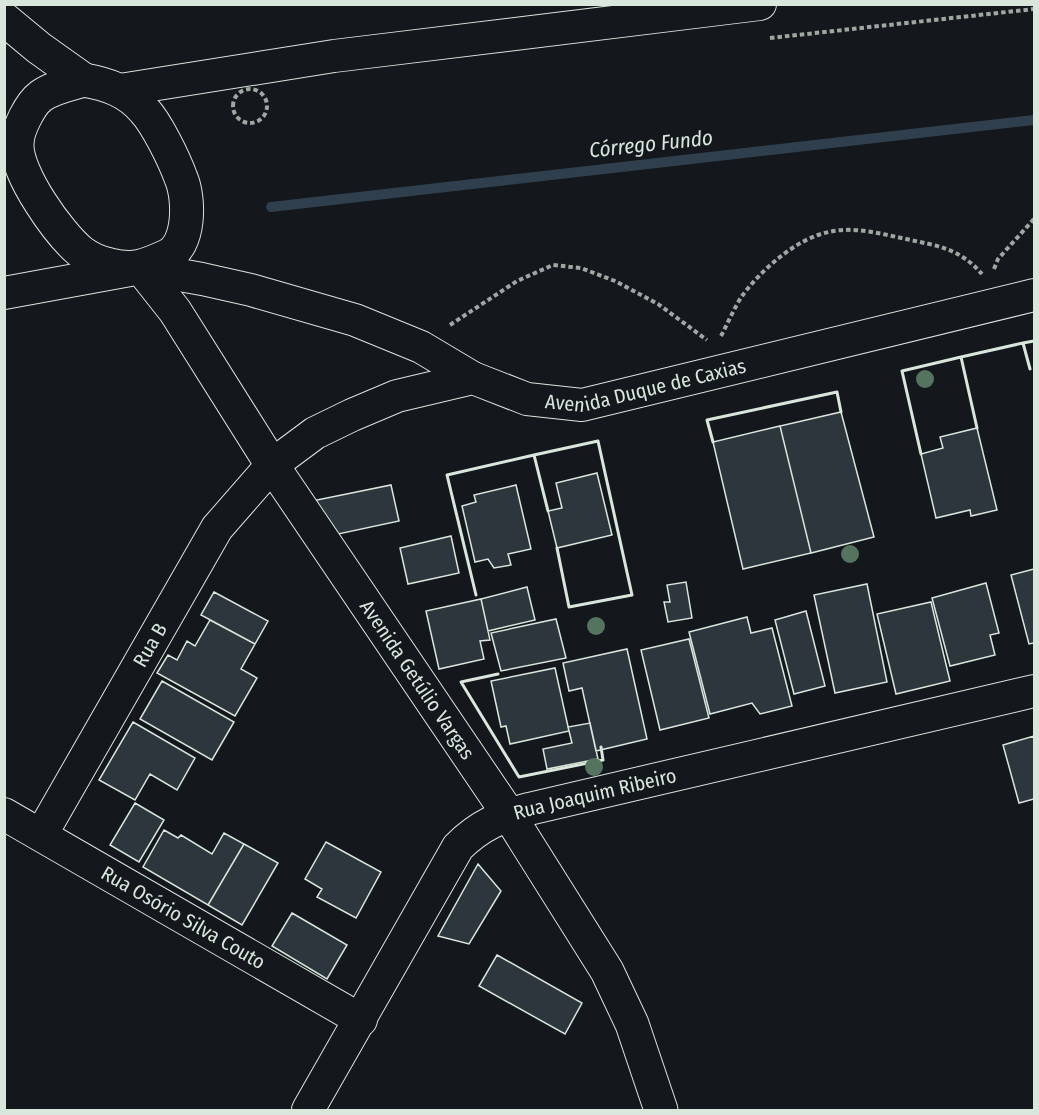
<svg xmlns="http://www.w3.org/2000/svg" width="1039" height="1115" viewBox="0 0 1039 1115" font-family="'Fira Sans Condensed',sans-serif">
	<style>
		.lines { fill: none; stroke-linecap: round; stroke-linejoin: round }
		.stream { stroke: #2f3f4d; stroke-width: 10 }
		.building { fill: #2c363c; stroke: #d8e6dc; stroke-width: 1.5 }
		.street-casing { stroke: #d8e6dc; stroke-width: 34 }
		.secondary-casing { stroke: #d8e6dc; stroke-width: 35 }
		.path { stroke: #9da8a2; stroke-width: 4; stroke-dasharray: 4.5 3; stroke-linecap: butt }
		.street { stroke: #14181c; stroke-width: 32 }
		.secondary { stroke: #14181c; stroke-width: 33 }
		.wall { stroke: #d8e6dc; stroke-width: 3 }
		.tree { fill: #55745f }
		.labels { text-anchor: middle; stroke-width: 4.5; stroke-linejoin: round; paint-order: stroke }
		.street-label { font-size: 20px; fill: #d8e6dc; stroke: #14181c }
		.water-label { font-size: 21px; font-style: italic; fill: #d8e6dc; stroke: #14181c }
	</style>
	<rect width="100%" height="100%" fill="#14181c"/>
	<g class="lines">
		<path class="stream" d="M271,207L1034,120"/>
	</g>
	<path class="building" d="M841,412L874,537L811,553L780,426Z
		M780,426L811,553L743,569L713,442Z
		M977,428L997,510L971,516L970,510L936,518L921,454L943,448L940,437Z
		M597,473L612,535L557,548L548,511L562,508L556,483Z
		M391,485L399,521L329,536L312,501Z
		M516,485L531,549L508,554L511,565L494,568L488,559L475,562L462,506L476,502L474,495Z
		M451,536L459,573L408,584L400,548Z
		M1034,569V643L1029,644L1011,575Z
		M686,582L692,618L668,622L664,602H670L667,585Z
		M986,583L999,633L990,635L995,655L950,666L932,598Z
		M867,584L887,682L835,693L814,595Z
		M527,587L535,620L488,631L481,599Z
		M214,592L268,621L255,644L201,615Z
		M481,599L490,640L480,641L484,659L439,669L426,611Z
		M931,602L950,681L896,694L877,614Z
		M806,611L825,686L794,694L775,620Z
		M747,617L751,633L772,628L792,706L760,714L752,703L710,714L689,632Z
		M556,619L566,658L501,671L491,633Z
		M210,620L255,644L241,669L257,678L235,716L157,673L168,655L177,660L187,641L195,646Z
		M689,639L709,718L660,730L641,650Z
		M627,649L647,739L596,751L582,688L569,691L563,663Z
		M555,668L569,731L510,744L506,726L501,727L491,681Z
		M162,681L234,722L212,760L140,719Z
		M133,722L195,758L177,790L150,774L135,800L99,780Z
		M590,723L598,759L547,769L543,749L572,743L568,727Z
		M1034,736V799L1019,803L1003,745Z
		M135,803L164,820L139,862L110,845Z
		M164,830L178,838L181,835L212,854L224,833L244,844L208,905L143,867Z
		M326,842L381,872L356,918L317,897L322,889L305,879Z
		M244,844L278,863L242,925L208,905Z
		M478,864L501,891L469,944L438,936Z
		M292,913L347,945L327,979L272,946Z
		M497,955L582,1003L565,1034L479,986Z"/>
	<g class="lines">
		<g class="street-casing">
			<g id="street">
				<path d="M120,90L334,56L760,4"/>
				<path d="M4,293L141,268L202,279L251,290L355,320L421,347L473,378"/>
				<path id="s1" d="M4,814L361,1020"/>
				<path id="s2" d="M41,835L217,528L272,465L315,433L352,415L397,396L473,378L527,399L582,405L1034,295"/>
				<path id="s3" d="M308,1110L458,847C480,825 500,817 529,809L1034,691"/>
			</g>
		</g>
		<g class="secondary-casing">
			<g id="secondary">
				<path d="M4,19L39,48L84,80"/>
				<path d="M84,80C107,84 128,91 144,110C157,124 174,159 181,178C190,199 190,246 167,256C145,266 134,271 110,265C100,263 89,258 81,252C59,234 16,174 17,144C17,130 30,104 41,96C53,87 71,84 84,80Z"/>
				<path id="s4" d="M141,268L175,311L272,465L509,815L607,971L632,1024L661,1110"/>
			</g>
		</g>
		<path class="path" d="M770,38L1034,9
			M233 106a17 17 0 1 1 34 0a17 17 0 1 1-34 0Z
			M994,269L998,259L1034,219
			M450,325L517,281L553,265L581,268L615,281L658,304L707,340
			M721,336C728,323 734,308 742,296C761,270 797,238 829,232C853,226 882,234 906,239C938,246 959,248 982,274"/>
		<use href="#street" class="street"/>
		<use href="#secondary" class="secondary"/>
		<path class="wall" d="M1023,343L1034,341
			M961,357L1023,343L1030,369
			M713,442L707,420L837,392L841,412
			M921,454L902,371L961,357L977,428
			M534,455L598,441L632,595L569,607L557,548
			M476,595L447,475L534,455L548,511
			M498,674L461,682L519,777L603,760L601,747"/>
	</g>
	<g class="tree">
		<circle cx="925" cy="379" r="9"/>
		<circle cx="850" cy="554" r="9"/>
		<circle cx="596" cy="626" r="9"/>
		<circle cx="594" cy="767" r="9"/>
	</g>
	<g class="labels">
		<g class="street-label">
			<text dy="7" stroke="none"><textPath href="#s2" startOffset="838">Avenida Duque de Caxias</textPath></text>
			<text dy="7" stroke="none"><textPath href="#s2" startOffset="219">Rua B</textPath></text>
			<text dy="7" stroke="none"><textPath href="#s4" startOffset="496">Avenida Getúlio Vargas</textPath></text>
			<text dy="7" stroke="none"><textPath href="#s3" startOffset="452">Rua Joaquim Ribeiro</textPath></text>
			<text dy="7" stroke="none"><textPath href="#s1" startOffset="207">Rua Osório Silva Couto</textPath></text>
		</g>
		<g class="water-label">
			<text transform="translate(651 144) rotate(-6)" y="7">Córrego Fundo</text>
		</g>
	</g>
	<rect width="1039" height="1115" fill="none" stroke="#d8e6dc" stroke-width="12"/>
</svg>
